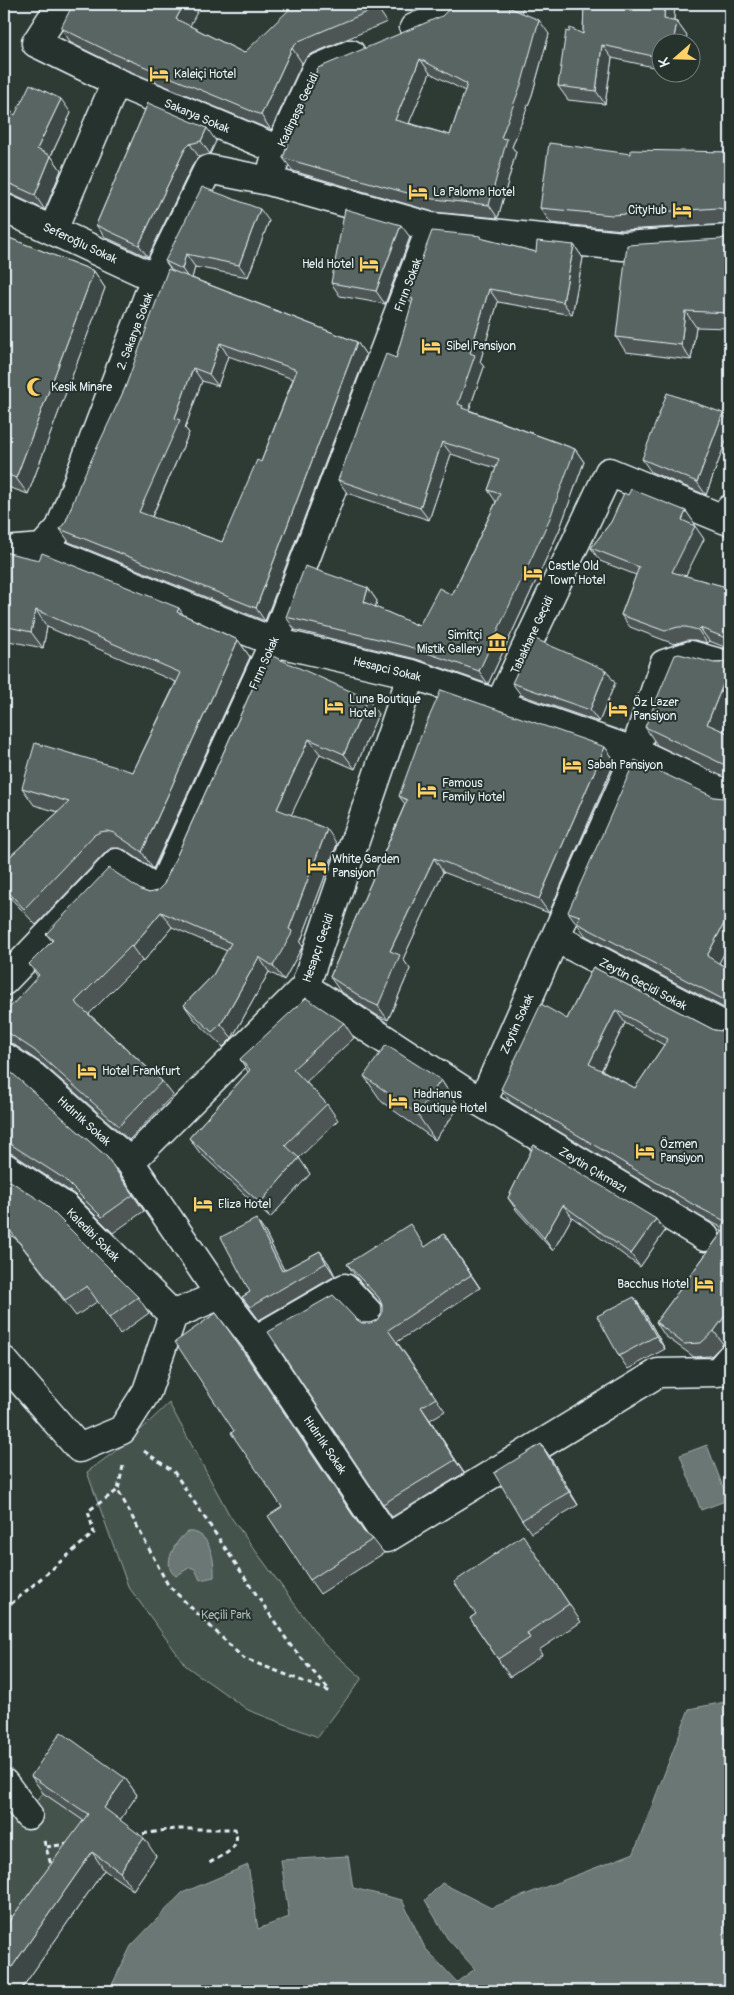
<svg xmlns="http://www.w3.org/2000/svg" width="734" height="1995" viewBox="0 0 734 1995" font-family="Pangolin,sans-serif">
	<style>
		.green { fill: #45524e; stroke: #96a2a3 }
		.water { fill: #6b7775; stroke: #9da8a9 }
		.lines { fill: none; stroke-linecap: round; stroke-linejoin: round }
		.street-casing { stroke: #e8f1f8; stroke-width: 31 }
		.path { stroke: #e8f1f8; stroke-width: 3; stroke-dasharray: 5 4; stroke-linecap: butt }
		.street { stroke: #26332d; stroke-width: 28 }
		.wall { fill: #4d5755; stroke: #e8f1f8; fill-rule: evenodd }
		.shaded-wall { fill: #3e4745; stroke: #e8f1f8 }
		.building { fill: #596563; stroke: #e8f1f8; fill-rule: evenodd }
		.labels { text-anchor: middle; stroke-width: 4; stroke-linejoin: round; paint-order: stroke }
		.poi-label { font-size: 12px; fill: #e8f1f8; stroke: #26332d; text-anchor: start }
		.street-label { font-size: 12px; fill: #e8f1f8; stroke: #26332d }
		.park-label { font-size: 12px; fill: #afb9bc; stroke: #26332d }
	</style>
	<rect width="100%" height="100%" fill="#2e3b35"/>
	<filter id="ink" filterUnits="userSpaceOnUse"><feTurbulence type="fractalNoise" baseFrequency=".02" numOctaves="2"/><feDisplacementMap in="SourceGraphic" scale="10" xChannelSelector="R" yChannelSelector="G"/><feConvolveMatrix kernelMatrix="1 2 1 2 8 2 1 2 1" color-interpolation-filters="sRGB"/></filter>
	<g filter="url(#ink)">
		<path class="green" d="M169,1403L230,1516L324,1644L362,1678L318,1737L248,1710L186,1666L128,1586L87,1472L129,1441Z
			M43,1793L94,1827L4,1962V1805L18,1823Z"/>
		<path class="water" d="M707,1445L728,1500L701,1510L680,1455Z
			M187,1532C210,1529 215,1561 214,1577L200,1580L195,1569L190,1567L176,1576C160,1566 176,1540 187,1532Z
			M730,1701V1991H109L131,1946L182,1893L248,1865L258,1929L289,1917L281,1860L348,1856L353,1888L402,1900L425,1948L457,1982L475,1969L447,1938L425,1900L442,1883L491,1908L634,1853L689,1709Z"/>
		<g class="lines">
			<g class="street-casing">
				<path id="street" d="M61,4L36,43L116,82L279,150
					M414,28L445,15L451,4
					M273,166L279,150L316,69L351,54
					M4,208L155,278
					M53,230L116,82
					M42,548L60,528L155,278L208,169L269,181L431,227L623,246L730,239
					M4,551L42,548L274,642L412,674L636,752L730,796
					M499,705L609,472L726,520L730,509
					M556,938L730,1029
					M4,981L117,863L160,892L274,642L431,227
					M305,987L482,1103L705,1237
					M4,1057L34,1077L130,1162L220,1295L255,1340L387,1538L658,1373L718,1372L730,1358
					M482,1103L626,777L664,664L691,655L730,666
					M130,1162L305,987L412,674
					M4,1167L65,1207L173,1315
					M173,1315L220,1295
					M255,1340L345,1288L376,1321
					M4,1361L79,1448L122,1430L147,1391L173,1315
					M4,1783L28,1815"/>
			</g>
			<path class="path" d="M144,1451L174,1472L291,1646L330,1691
				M123,1466L118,1490L168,1585L243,1658L331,1692
				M4,1610L94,1533L88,1511L118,1490
				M134,1835L175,1829H235C242,1850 223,1854 208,1864
				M44,1841L52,1868
				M46,1847L68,1844"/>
			<use href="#street" class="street"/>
		</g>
		<path class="wall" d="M375,4L387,22L309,55L302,63L271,130L122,68L71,43L61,28L190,26L244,53Z
			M584,4H675L674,21L677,22L687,36L662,42V69L612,58L605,104L568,100L558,86L569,32L583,34Z
			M521,13L549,34L532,95L512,147L516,152L498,218L434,212L293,171L283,158L291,136L288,133L318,68ZM430,73L465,91L450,135L409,123Z
			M148,103L216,141L210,154L199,157L194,162L148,257L105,237L96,225Z
			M4,105L15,115L71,113L51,156L61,170L45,210L11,194L4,193Z
			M730,152V224L623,230L551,223L540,208L631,154Z
			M269,221L248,277L195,267L192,278L357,342L366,355L265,621L69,542L60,529L66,521L125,388L172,271L165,261ZM228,356L293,379L261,462L222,542L152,517L189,433L185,428L202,381L218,386Z
			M730,233V328L696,327L691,360L626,352L616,337L721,239L728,236Z
			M4,236L94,271L105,288L28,494L5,486L4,489Z
			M410,237L385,304L340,296L331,283Z
			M483,239L536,252L574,245L583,258L572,315L498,302L480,362L484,367L469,410L575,449L584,462L559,531L488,684L416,659L295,630L286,617L368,588L377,601L375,607L419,626L452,595L496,502L488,490L496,468L451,454L429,520L347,493L338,480L396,358L412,304L407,298Z
			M730,424V430L706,495L651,472L642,459Z
			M628,495L686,511L695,524L694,526L704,539L685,576L730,588V649L709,641L707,643L695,640H687L674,644L630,627L621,615L636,575L600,561L591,548L611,522Z
			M4,552L184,615L238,640L250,657L153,869L125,850L119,848H111L106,852L36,925L4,891V862L58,812L34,805L22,788L133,772L176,682L47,627L43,648L4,640Z
			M268,654L378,714L355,769L320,754L291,815L337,844L300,943L303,946L301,949L284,980L269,972L232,1038L223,1047L194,1019L184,1005L213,975L227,951L172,927L143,962L142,961L89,1014L162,1081L173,1095L129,1140L44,1065L13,1044L4,1042V1014L38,977L29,964L52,941L46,934L141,890L149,893L157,891L164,884Z
			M730,662V715L724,731L730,734V780L657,745L645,727L714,663Z
			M512,683H615L599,722L521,695Z
			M605,747L615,761L549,913L443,872L403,959L410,969L388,1020L378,1016L340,991L330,977L405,804L399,796Z
			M714,797L730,801V942L719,963L730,970V1011L586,936L568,912Z
			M593,967L714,1030L722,1031L730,1029L723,1344L711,1356L694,1357L665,1336L656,1322L722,1232L720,1229L721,1227L703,1218L510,1102L501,1089L567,1019ZM625,1023L664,1045L635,1088L602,1070Z
			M344,1023L354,1038L306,1082L327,1104L338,1120L299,1158L310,1174L270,1218L200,1153L189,1138L248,1072L240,1059Z
			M4,1067L107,1157L144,1211L113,1233L74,1194L13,1154L4,1152Z
			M364,1076L441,1080L459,1107L435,1140L382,1102Z
			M534,1145L665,1231L640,1267L572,1217L553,1251L517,1211L508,1198Z
			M4,1177L138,1297L149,1313L120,1334L98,1301L76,1316L17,1240L4,1230Z
			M265,1232L284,1270L320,1251L329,1264L335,1276L259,1320L242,1297L250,1292Z
			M444,1234L480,1288L397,1342L445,1411L430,1420L464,1473L392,1517L383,1504L356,1319L362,1323H370L377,1320L382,1312V1305L356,1277L347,1264L426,1247Z
			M643,1310L665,1349L628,1369L619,1356Z
			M242,1349L365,1533L373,1539L384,1553L320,1594L310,1580L282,1507L234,1431Z
			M4,1420L11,1430L4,1436Z
			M541,1444L550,1457L578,1505L531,1533L522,1520Z
			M535,1553L581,1622L539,1650L542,1655L510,1677L470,1618L476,1614Z
			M31,1776L125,1778L137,1795L120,1820L156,1856L133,1890L104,1870L20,1991H11L4,1986V1928L84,1821L43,1793Z"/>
		<path class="shaded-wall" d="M184,4H201L186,34L176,19Z
			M510,4H525L517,21L508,7Z
			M665,4H675L673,33L664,19Z
			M539,20L549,34L532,95L512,147L516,152L498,218L489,205L501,138Z
			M677,22L687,36L685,42H673Z
			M602,45L612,58L605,104L596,91Z
			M292,48L302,63L271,130L261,115Z
			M420,59L430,73L405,133L395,120Z
			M61,99L71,113L47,164L37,149Z
			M207,128L216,141L210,154L201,141Z
			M190,144L199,157L194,162L148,257L139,245L185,149Z
			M51,156L61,170L45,210L35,195Z
			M260,209L269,221L248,277L239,265Z
			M401,225L410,237L385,304L376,291Z
			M574,245L583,258L572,315L563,302Z
			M186,254L195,267L191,282L182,269Z
			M94,271L105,288L28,494L16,478Z
			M489,289L498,302L480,362L484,367L468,413L458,404L470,353Z
			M685,311L696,327L691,360L681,345Z
			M357,342L366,355L265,621L256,608Z
			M220,343L228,356L218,386L209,374Z
			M193,368L202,381L185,428L189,433L148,525L139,512L175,418Z
			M723,413L730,424V430L706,495L697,482Z
			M442,442L451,454L429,520L420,508Z
			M575,449L584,462L559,531L488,684L479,671Z
			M686,511L695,524L692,531L695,526L704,539L681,585L672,572L682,520Z
			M368,588L377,601L373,615L364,602Z
			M179,608L190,625L177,612Z
			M36,610L47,627L43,648L31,632Z
			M700,628L709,641L707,643L698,630Z
			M238,640L250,657L153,869L142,852Z
			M730,667V715L719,741L707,724Z
			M606,670L615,683L599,722L590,710Z
			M368,699L378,714L355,769L344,754Z
			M309,739L320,754L287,824L277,809Z
			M605,747L615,761L549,913L539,899Z
			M730,757V771L727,766Z
			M327,829L337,844L300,943L303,946L301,949L284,980L273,966L289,929Z
			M434,858L443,872L403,959L410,969L388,1020L378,1006L390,951Z
			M161,912L172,927L143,962L132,947Z
			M730,912V942L716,969L707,956Z
			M259,957L269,972L232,1038L221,1024Z
			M616,1010L625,1023L598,1077L589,1064Z
			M441,1080L459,1107L435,1140L417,1114Z
			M299,1158L310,1174L270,1218L260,1203Z
			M563,1205L572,1217L553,1251L544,1238Z
			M256,1219L265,1232L291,1284L282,1271Z
			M656,1219L665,1231L640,1267L631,1254Z
			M444,1234L453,1247L480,1288L471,1275Z
			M320,1251L329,1264L335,1276L326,1263Z
			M634,1297L643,1310L665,1349L656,1336Z
			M730,1309V1335L723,1344L714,1331Z
			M421,1407L430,1420L464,1473L455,1460Z
			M541,1444L550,1457L578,1505L569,1492Z
			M125,1778L137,1795L116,1826L104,1808Z
			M144,1838L156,1856L133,1890L120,1872Z
			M92,1852L104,1870L20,1991H14L5,1977Z"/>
		<path class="building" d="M73,4H184L176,19L244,53L295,4H375L377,8L299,41L292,48L261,115L112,53L61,28Z
			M452,4H510L508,7L539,20L522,82L501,138L507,139L489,205L425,198L283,158L291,134L288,133L318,68L442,16L449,9ZM420,59L467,84L450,135L395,120Z
			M584,4H665L664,19L677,22L673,42H662V58L602,45L596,91L558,86L566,31L569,32L570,28L583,34Z
			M30,84L61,99L37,149L51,156L35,195L4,181V105L15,115Z
			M148,103L207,128L201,141L190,144L185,149L139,245L96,225Z
			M549,143L631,154V150L730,152V213L726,210L718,208L612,215L540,208Z
			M202,187L260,209L239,265L186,254L182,269L165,261Z
			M345,209L401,225L376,291L331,283Z
			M432,231L481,236L480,238L536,252L537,241L574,245L563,302L489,289L470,353L475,355L458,404L463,406L462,408L575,449L550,518L479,671L407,646L286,617L305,566L368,588L364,602L419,626L439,588L452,595L500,494L488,490L499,459L442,442L420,508L338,480L386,354L396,358L413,299L407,298Z
			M730,233V313L685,311L681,345L616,337L627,245L721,239L728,236Z
			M4,236L94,271L16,478L4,473Z
			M168,269L357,342L256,608L60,529L66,521L79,486L125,388ZM220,343L297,370L261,462L257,460L222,542L139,512L180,420L175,418L193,368L209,374Z
			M667,393L723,413L697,482L642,459Z
			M631,489L686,511L682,520L695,526L672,572L730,588V641L726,638L700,628L698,630L686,627H678L665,631L621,615L639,567L591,548L611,522L624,493L628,495Z
			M4,552L39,560L42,553L179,608L177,612L238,640L142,852L114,833L107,831L100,832L94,835L24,909L4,887V862L69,802L22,788L35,743L133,772L181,673L36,610L31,632L4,626Z
			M533,638L606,670L590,710L512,683Z
			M268,654L368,699L344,754L309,739L277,809L327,829L289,929L292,931L291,935L273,966L259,957L221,1024L212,1032L184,1005L213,975L231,943L161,912L132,947L131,946L75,1002L162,1081L119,1126L34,1050L4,1030V1014L39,975L29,964L53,940L46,934L109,868L141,890L149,893L157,891L164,884Z
			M679,654L714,663H721L727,660L730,662V667L707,724L730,734V757L727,766L645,727L675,655Z
			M441,690L605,747L539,899L434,858L390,951L400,955L378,1006L369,1002L330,977L407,800L399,796L420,738Z
			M635,760L714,797L724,798L730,801V912L707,956L730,970V1004L728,1002L577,923L580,916L568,912Z
			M593,967L714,1030L722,1031L730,1028V1309L714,1331L701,1343L684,1344L656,1322L723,1231L720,1229L725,1221L694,1205L501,1089L541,1004L567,1019ZM616,1010L668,1039L635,1088L589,1064Z
			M306,998L344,1023L293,1069L327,1104L285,1145L299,1158L260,1203L189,1138L250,1070L240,1059Z
			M386,1045L441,1080L417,1114L364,1076Z
			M4,1067L13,1074L107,1157L133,1195L102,1217L63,1178L4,1140Z
			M534,1145L656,1219L631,1254L563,1205L544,1238L508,1198Z
			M4,1177L44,1203L138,1297L109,1318L87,1286L65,1300L4,1223Z
			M256,1219L282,1271L320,1251L326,1263L250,1307L242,1297L250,1292L221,1237Z
			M410,1224L425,1247L444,1234L471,1275L388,1330L436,1398L421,1407L455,1460L383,1504L268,1332L333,1295L356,1319L362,1323H370L377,1320L382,1312V1305L379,1298L347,1264Z
			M634,1297L656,1336L619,1356L597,1316Z
			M216,1313L232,1335L364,1532L373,1539L310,1580L268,1516L282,1507L231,1433L234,1431L175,1342Z
			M541,1444L569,1492L522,1520L494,1473Z
			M523,1535L569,1604L527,1633L530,1638L498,1659L470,1618L476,1614L454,1582Z
			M61,1732L125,1778L104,1808L144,1838L120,1872L92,1852L5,1977H4V1928L88,1814L31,1776Z"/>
	</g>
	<defs>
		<g id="hotel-bare" transform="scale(1.5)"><path d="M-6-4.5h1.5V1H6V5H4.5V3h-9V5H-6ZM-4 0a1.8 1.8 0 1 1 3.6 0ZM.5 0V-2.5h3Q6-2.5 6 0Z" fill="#ffd166" stroke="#26332d" stroke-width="2.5" paint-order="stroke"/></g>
		<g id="mosque-bare" transform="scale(1.5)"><path d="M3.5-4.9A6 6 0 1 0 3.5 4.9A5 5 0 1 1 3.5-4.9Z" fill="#ffd166" stroke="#26332d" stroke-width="2.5" paint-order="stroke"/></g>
		<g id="museum-bare" transform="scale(1.5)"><path d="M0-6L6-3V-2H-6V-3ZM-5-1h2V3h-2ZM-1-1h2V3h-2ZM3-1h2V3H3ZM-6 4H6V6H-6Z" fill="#ffd166" stroke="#26332d" stroke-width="2.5" paint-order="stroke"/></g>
	</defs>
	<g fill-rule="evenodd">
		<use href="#hotel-bare" x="159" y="74"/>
		<use href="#hotel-bare" x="418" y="192"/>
		<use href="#hotel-bare" x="682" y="210"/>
		<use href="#hotel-bare" x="369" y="264"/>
		<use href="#hotel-bare" x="431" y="346"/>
		<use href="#mosque-bare" x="36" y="387"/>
		<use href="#hotel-bare" x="533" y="573"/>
		<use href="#museum-bare" x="497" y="642"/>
		<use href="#hotel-bare" x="334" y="706"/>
		<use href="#hotel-bare" x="618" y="709"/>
		<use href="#hotel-bare" x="572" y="765"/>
		<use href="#hotel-bare" x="427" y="790"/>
		<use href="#hotel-bare" x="317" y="866"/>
		<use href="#hotel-bare" x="87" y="1071"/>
		<use href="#hotel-bare" x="398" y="1101"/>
		<use href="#hotel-bare" x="645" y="1151"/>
		<use href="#hotel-bare" x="203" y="1204"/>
		<use href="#hotel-bare" x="704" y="1284"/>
	</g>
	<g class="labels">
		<g class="poi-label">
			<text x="174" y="78">Kaleiçi Hotel</text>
			<text x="433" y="196">La Paloma Hotel</text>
			<text x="667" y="214" text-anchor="end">CityHub</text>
			<text x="354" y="268" text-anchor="end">Held Hotel</text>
			<text x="446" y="350">Sibel Pansiyon</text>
			<text x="51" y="391">Kesik Minare</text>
			<text x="548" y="570">Castle Old<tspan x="548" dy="14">Town Hotel</tspan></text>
			<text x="482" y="639" text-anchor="end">Simitçi<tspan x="482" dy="14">Mistik Gallery</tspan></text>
			<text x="349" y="703">Luna Boutique<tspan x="349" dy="14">Hotel</tspan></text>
			<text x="633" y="706">Öz Lazer<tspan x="633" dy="14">Pansiyon</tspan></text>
			<text x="587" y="769">Sabah Pansiyon</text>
			<text x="442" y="787">Famous<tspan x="442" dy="14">Family Hotel</tspan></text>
			<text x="332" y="863">White Garden<tspan x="332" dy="14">Pansiyon</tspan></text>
			<text x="102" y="1075">Hotel Frankfurt</text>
			<text x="413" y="1098">Hadrianus<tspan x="413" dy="14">Boutique Hotel</tspan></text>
			<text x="660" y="1148">Özmen<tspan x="660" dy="14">Pansiyon</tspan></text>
			<text x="218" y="1208">Eliza Hotel</text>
			<text x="689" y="1288" text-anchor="end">Bacchus Hotel</text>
		</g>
		<g class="street-label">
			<text transform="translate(298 110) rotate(-65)" y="4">Kadirpaşa Gecidi</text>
			<text transform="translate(197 116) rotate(23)" y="4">Sakarya Sokak</text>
			<text transform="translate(80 243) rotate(25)" y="4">Seferoğlu Sokak</text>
			<text transform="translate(408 285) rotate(-69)" y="4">Fırın Sokak</text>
			<text transform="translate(135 331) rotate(-69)" y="4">2. Sakarya Sokak</text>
			<text transform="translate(532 635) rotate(-65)" y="4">Tabakhane Geçidi</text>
			<text transform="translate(264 663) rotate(-66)" y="4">Fırın Sokak</text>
			<text transform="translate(387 669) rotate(14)" y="4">Hesapci Sokak</text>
			<text transform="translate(318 948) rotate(-71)" y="4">Hesapçı Geçidi</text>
			<text transform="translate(643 984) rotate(28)" y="4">Zeytin Geçidi Sokak</text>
			<text transform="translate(517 1024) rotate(-66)" y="4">Zeytin Sokak</text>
			<text transform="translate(84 1121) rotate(42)" y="4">Hıdırlık Sokak</text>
			<text transform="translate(593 1170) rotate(31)" y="4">Zeytin Çıkmazı</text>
			<text transform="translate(93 1235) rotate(45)" y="4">Kaledibi Sokak</text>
			<text transform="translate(325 1445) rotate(56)" y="4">Hıdırlık Sokak</text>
		</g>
		<g class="park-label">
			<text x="226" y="1619">Keçili Park</text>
		</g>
	</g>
	<rect width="734" height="1995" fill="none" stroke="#26332d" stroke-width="20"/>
	<rect x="10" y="10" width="714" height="1975" fill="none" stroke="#e8f1f8" stroke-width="2" filter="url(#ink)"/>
	<g transform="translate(676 58) rotate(250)"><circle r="24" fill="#26332d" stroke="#747f7e"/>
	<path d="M0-4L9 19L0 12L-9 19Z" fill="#ffd166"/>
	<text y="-8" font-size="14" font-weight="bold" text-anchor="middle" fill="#e8f1f8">K</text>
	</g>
</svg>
